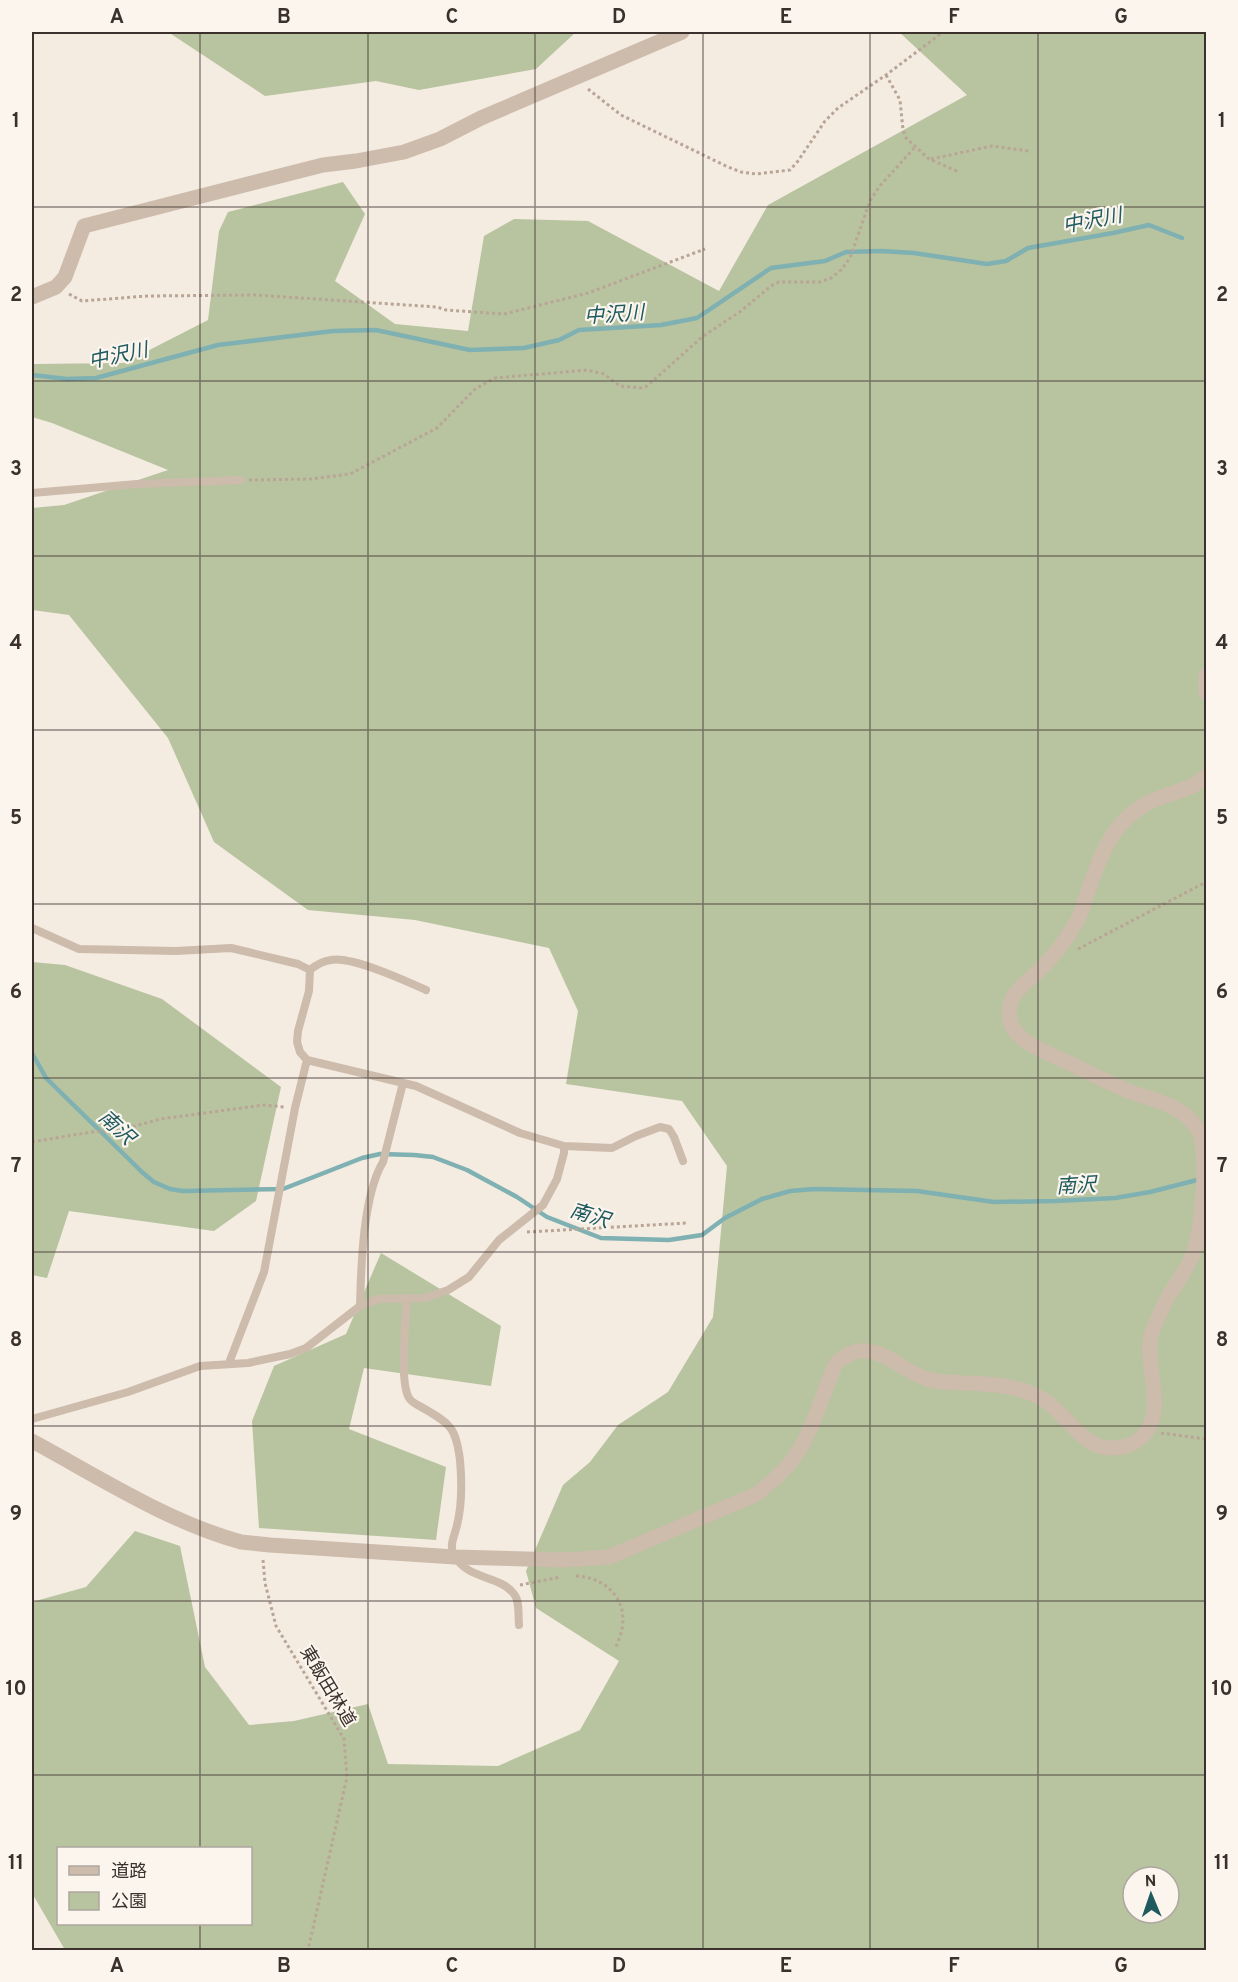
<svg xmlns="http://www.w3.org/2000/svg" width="1238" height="1982" viewBox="0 0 1238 1982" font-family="Overpass,'Noto Sans JP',sans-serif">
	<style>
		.green { fill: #b8c4a0; fill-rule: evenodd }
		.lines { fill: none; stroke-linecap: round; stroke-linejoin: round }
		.stream { stroke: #7fb0b2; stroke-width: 4.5 }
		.path { stroke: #b9a596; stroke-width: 3; stroke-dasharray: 3 3; stroke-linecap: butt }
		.service { stroke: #cdbbac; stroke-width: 8 }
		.minor { stroke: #cdbbac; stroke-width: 15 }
		.grid { fill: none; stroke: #3b302b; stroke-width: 1.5; stroke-opacity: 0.55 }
		.labels { text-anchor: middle; stroke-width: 4.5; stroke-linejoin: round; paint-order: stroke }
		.street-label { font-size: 18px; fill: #3b302b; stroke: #fbf5ee }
		.water-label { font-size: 20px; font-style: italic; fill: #1f5a5e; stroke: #fbf5ee }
		.neatline { fill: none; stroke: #3b302b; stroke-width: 2 }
		.grid-label { font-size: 20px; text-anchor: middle; font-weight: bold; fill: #3b302b }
	</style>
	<rect width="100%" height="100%" fill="#f4ebe1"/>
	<path class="green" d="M168,32H576L536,69L419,90L376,81L265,96Z
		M899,32H1206V1950H65L32,1893V1602L86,1587L135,1531L180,1546L205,1667L249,1725L294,1721L368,1704L388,1764L498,1766L580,1730L619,1661L536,1608L526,1571L563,1485L590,1462L618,1425L668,1392L713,1317L727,1166L682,1101L566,1084L578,1011L549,948L415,920L308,910L214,842L168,738L69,615L32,610V508L64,505L168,470L52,423L32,417V364L124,363L208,320L219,231L228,212L343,182L365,214L335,281L395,324L468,331L484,236L514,219L588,221L719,291L768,205L967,95ZM58,1848H250V1924H58ZM1133,1877H1169V1913H1133Z
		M32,962L65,965L162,999L281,1087L256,1201L214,1231L69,1211L47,1278L32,1275Z
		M381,1253L501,1326L491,1386L364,1368L349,1429L446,1467L436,1540L259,1528L252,1421L274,1366L346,1334Z"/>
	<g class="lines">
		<path class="stream" d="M32,375L67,379L96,378L218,345L333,331L376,330L470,350L524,348L559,340L579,330L661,325L697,318L771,268L825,261L846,252L881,251L914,253L987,264L1006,261L1028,248L1113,233L1149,225L1182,238
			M32,1053L46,1078L143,1173L154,1182L170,1189L183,1191L283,1189L362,1158L380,1154L414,1155L433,1157L467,1170L517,1197L547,1217L601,1238L669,1240L702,1235L725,1218L762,1199L790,1191L814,1189L917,1191L994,1202L1056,1201L1115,1198L1150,1192L1201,1179"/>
		<path class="path" d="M886,75L900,100L903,130L906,138L929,159L959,172
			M588,89L621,115L728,167L741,172L756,174L790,170L798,161L825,121L838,108L886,75L943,32
			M931,159L992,146L1029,151
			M69,294L82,301L147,296L256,295L437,307L446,310L504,314L588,293L705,249
			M249,480L311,479L350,474L437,428L475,389L495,378L587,370L604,374L620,386L641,388L647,386L702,337L741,311L771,286L779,282H820L831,278L841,270L850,258L870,201L879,187L914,148
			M1078,949L1206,882
			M32,1142L92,1132L121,1130L160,1119L264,1105L284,1107
			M527,1232L687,1223
			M1161,1433L1206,1439
			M263,1560L265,1583L276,1626L344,1739L347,1777L308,1950
			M576,1576C606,1577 628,1600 622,1629C621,1635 618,1641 616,1647
			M520,1585L561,1577"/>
		<path class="service" d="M32,493L137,484L240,480
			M32,928L79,949L176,951L231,948L298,964L310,970
			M426,990C406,981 352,956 331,960C323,961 316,965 310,970L309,991L298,1031L297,1042L300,1052L307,1060L416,1086L520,1133L564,1146L612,1148L636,1136L660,1127L669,1129L674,1137L683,1161
			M407,1298C406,1320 399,1381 409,1398C412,1403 418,1405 423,1408C451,1424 456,1428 460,1460C462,1482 462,1508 456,1529C454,1537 449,1546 454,1555C467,1580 500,1575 514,1594C520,1601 518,1615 519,1625
			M360,1306C361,1266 363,1195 383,1162L403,1083
			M229,1363L264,1272L295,1108L307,1060
			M32,1419L128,1392L200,1366L248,1363L290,1354L306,1348L360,1306L378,1299L425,1298L448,1290L469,1277L499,1240L543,1205L557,1179L564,1153V1146"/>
		<path class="minor" d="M32,297L56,287L65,277L84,226L323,165L356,161L404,152L440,139L481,118L682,32
			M1206,675V693
			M32,1441C99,1477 168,1522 241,1542L270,1545L455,1557L562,1560L609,1557L757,1494C770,1483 784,1472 794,1458C813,1430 822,1396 835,1365C843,1356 855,1349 867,1351C887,1353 904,1370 922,1377C935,1383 950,1382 964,1383C992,1384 1017,1385 1041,1398C1063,1410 1080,1443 1103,1447C1119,1450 1136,1446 1146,1432C1164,1407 1147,1370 1150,1342C1151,1330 1158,1318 1163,1307C1171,1289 1186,1273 1193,1254C1202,1230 1210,1150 1197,1128C1182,1104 1152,1100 1128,1091C1108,1082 1087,1072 1067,1062C1044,1051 999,1038 1011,1002C1015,988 1033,978 1043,967C1054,955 1065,941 1073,928C1079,920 1082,909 1085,900C1095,872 1104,840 1126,819C1134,811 1146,803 1157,799C1174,791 1193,790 1206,776"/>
	</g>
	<path class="grid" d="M200,32V1848M368,32V1950M535,32V1950M703,32V1950M870,32V1950M1038,32V1950M32,207H1206M32,381H1206M32,556H1206M32,730H1206M32,904H1206M32,1078H1206M32,1252H1206M32,1426H1206M32,1601H1206M32,1775H1206M200,1924V1950"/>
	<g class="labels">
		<g class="street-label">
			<text transform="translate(328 1686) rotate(59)" y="6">東飯田林道</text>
		</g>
		<g class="water-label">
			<text transform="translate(1092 220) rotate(-11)" y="7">中沢川</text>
			<text transform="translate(614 314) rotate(-4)" y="7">中沢川</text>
			<text transform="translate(118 355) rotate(-12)" y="7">中沢川</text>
			<text transform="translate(117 1127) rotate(43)" y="7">南沢</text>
			<text transform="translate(1076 1185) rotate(-3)" y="7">南沢</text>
			<text transform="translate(590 1215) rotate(17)" y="7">南沢</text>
		</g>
	</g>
	<rect width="1238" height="1982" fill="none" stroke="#fbf5ee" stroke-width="66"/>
	<rect x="57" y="1847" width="195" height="78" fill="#fbf5ee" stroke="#aea6a0" stroke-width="1.5"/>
	<rect x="69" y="1866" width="30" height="9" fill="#cdbbac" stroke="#aea6a0" stroke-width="1.5"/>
	<text x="111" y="1877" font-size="18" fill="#3b302b">道路</text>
	<rect x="69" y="1892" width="30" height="18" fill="#b8c4a0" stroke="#aea6a0" stroke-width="1.5"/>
	<text x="111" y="1907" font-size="18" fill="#3b302b">公園</text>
	<g transform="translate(1151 1895) rotate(358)"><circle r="28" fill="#fbf5ee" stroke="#aea6a0" stroke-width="1.5"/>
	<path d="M0-4.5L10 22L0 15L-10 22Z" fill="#1f5a5e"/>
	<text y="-9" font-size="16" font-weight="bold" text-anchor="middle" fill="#3b302b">N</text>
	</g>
	<rect x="33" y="33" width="1172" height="1916" class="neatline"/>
	<g class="grid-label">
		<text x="117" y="23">A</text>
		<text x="284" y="23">B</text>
		<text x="452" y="23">C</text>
		<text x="619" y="23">D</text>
		<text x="786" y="23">E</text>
		<text x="954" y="23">F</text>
		<text x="1121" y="23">G</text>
		<text x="16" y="127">1</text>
		<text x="1222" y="127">1</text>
		<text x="16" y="301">2</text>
		<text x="1222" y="301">2</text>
		<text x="16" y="475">3</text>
		<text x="1222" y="475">3</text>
		<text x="16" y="649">4</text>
		<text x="1222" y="649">4</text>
		<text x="16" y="824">5</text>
		<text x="1222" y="824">5</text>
		<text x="16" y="998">6</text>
		<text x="1222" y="998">6</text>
		<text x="16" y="1172">7</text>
		<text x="1222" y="1172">7</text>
		<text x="16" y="1346">8</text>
		<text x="1222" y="1346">8</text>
		<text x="16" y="1520">9</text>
		<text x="1222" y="1520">9</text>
		<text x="16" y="1695">10</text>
		<text x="1222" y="1695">10</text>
		<text x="16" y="1869">11</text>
		<text x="1222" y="1869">11</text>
		<text x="117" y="1972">A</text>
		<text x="284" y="1972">B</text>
		<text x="452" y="1972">C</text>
		<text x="619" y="1972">D</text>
		<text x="786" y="1972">E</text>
		<text x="954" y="1972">F</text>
		<text x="1121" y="1972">G</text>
	</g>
</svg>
